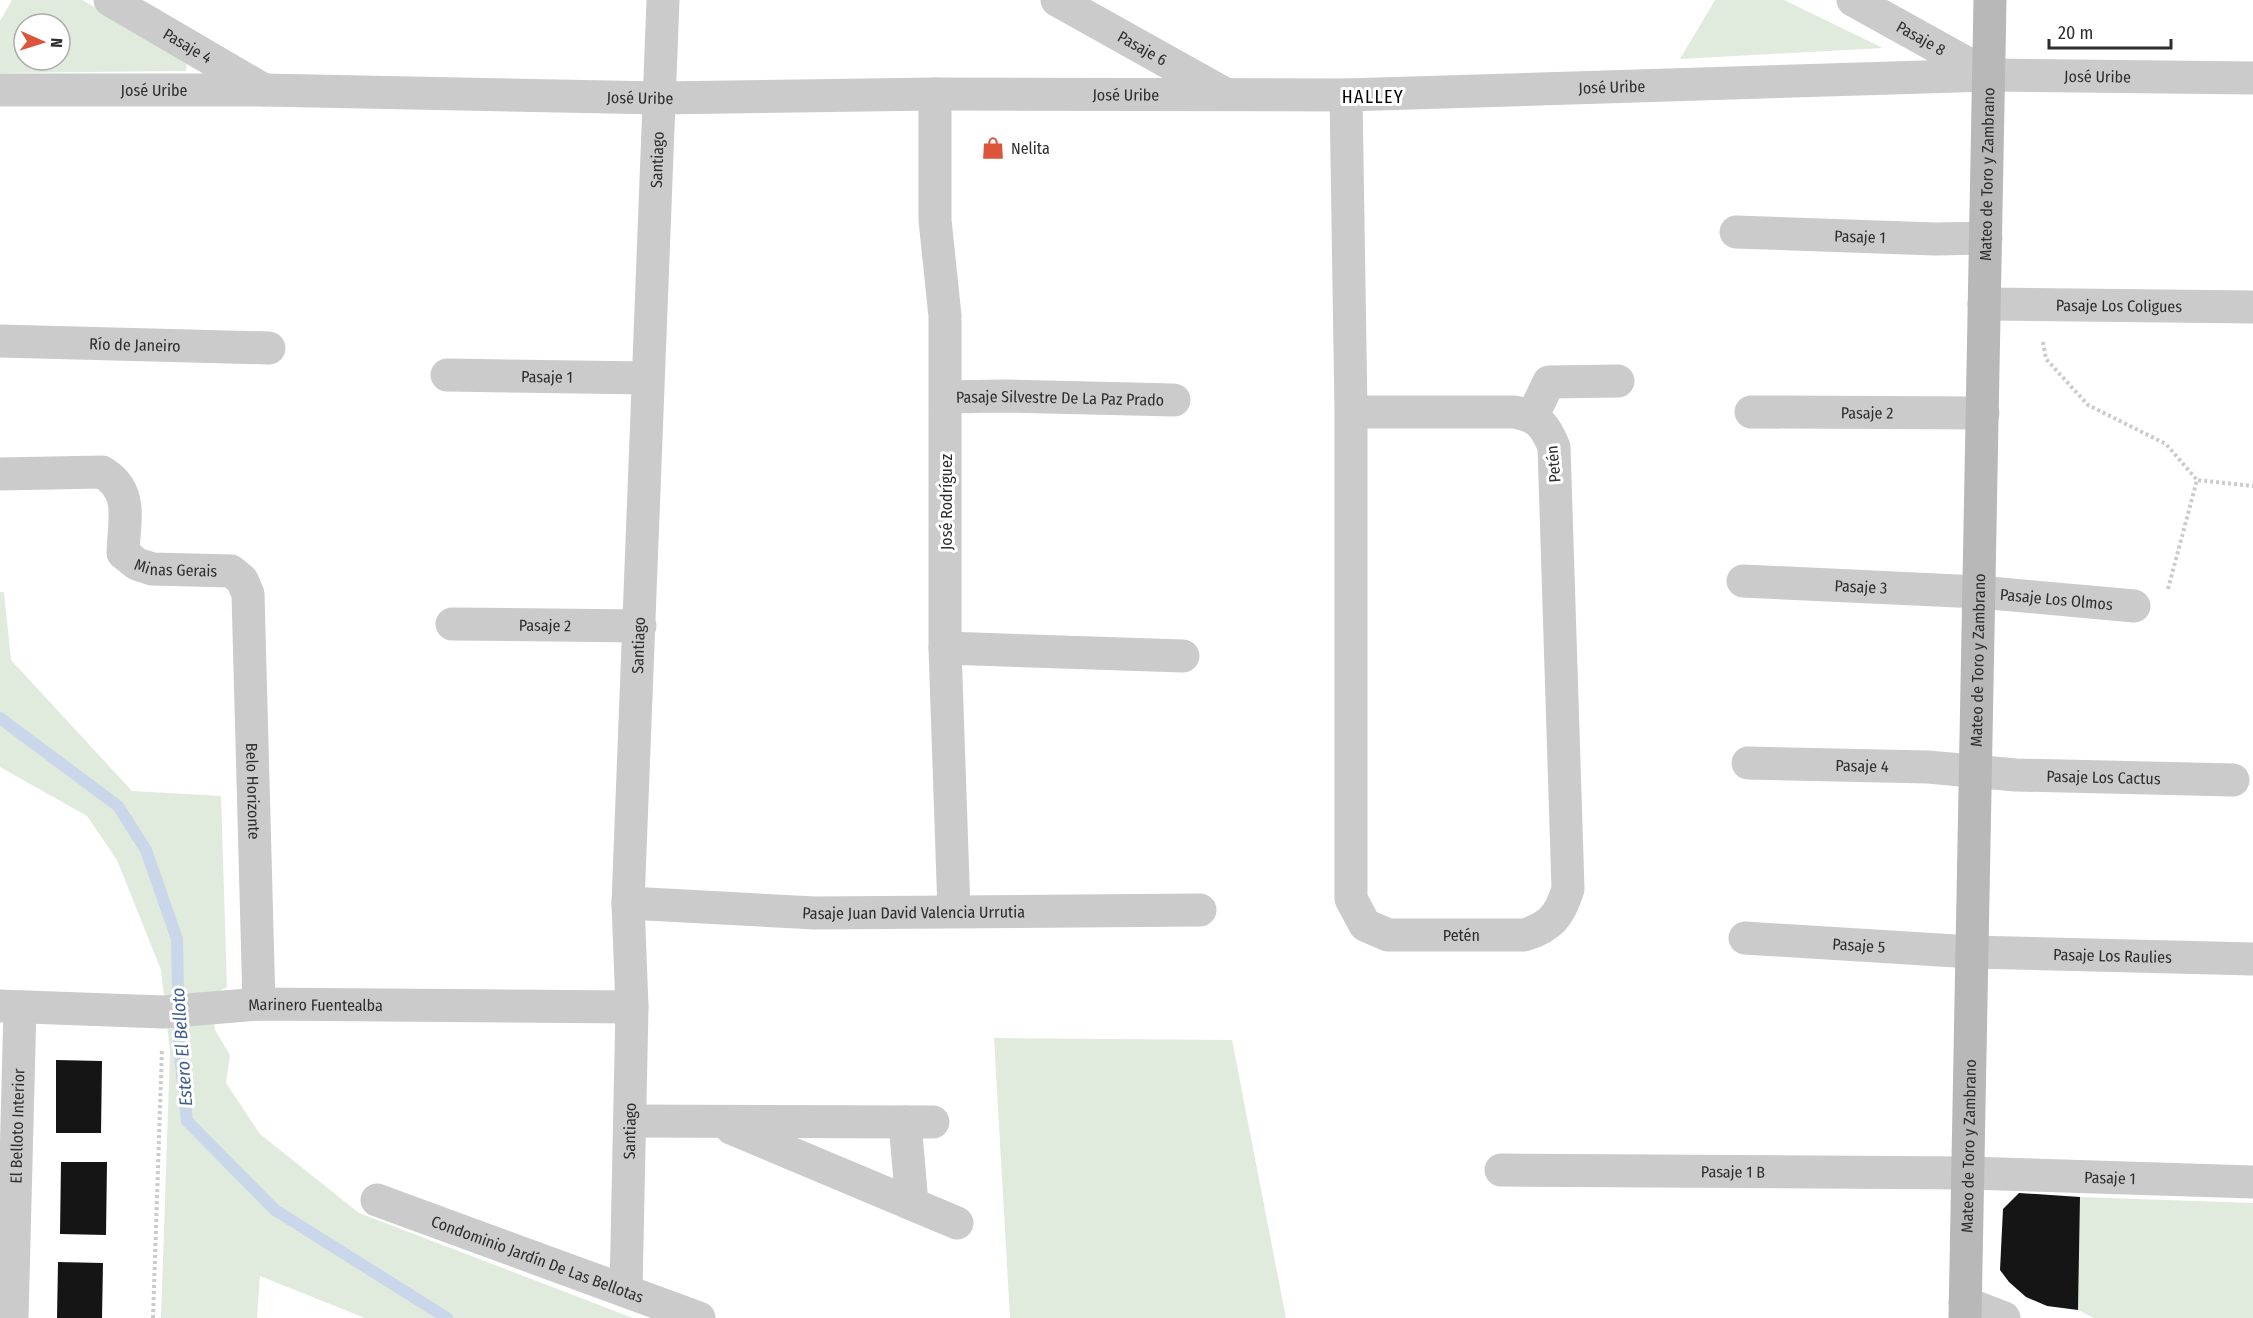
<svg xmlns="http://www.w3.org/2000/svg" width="2253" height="1318" viewBox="0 0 2253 1318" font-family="'Fira Sans Condensed',sans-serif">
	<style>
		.green { fill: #e1ebdd; fill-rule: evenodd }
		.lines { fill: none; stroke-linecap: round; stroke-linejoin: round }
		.stream { stroke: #cad6ea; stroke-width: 12 }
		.building { fill: #151515 }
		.path { stroke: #cbcbcb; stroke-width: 4; stroke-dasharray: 3 3; stroke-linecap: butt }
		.street { stroke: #cbcbcb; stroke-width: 33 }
		.secondary { stroke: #b8b8b8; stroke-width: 33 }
		.labels { text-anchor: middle; stroke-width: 6; stroke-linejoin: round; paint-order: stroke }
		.street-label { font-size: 16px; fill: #2e2e2e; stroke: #fff }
		.poi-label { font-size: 16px; fill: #2e2e2e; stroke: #fff; text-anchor: start }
		.neighbourhood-label { font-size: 18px; letter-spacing: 1.5px; fill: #000; stroke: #fff }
		.water-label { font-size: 18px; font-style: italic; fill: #405d8c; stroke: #fff }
	</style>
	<rect width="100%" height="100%" fill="#fff"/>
	<path class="green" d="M12,0H82L187,61L186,71L0,73V21ZM24,24H60V60H24Z
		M1715,0H1784L1883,48L1680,59Z
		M0,592H4L11,660L132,791L221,796L227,987L210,996L215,1030L230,1055L226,1083L260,1134L359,1213L633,1318H365L260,1276L257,1318H161L170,1051L161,970L117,860L87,816L0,767Z
		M994,1038L1232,1040L1286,1318H1010Z
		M2080,1197L2253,1203V1318H2094L2078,1310Z"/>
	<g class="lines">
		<path class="stream" d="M0,718L118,806L146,850L177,939L179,1046L187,1121L275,1210L447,1318"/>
	</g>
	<path class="building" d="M56,1060L102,1061L101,1133H56Z
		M61,1162H107L106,1235L60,1234Z
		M2019,1193L2080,1197L2078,1310L2047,1306L2026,1297L2009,1282L2000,1270L2003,1209Z
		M58,1262L103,1263L102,1318H57Z"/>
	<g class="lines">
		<path class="path" d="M2043,342L2046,359L2088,405L2166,444L2197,480
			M2168,589L2197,480L2253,486
			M153,1318L162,1049"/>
		<g class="street">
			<path id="s1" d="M110,0L264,90"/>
			<path id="s2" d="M1057,0L1225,94"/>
			<path id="s3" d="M1853,0L1988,75"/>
			<path id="s4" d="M0,90H264L660,98L935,94L1346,95L1989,75L2253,78"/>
			<path d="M935,94V220L945,316V648L954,911"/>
			<path id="s5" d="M1346,95L1351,412V899L1365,925L1388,935H1524C1551,927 1560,915 1568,889L1554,447C1545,425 1538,416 1514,412H1351"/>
			<path id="s6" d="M1736,232L1935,239L1986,238"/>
			<path id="s7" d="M1984,304L2253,307"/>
			<path id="s8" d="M0,341L269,348"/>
			<path id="s9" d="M447,375L647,378"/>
			<path id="s10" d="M946,397L1003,396L1174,400"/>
			<path id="s11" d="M1751,412L1983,413"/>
			<path d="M1533,415L1549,382L1618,381"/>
			<path id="s12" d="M0,474L102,472C134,491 124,520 123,553L137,564L152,569L231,571L242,580L248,594L259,1004"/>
			<path id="s13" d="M1743,581L1979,592L2134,606"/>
			<path id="s14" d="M452,624L640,626"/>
			<path d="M945,648L1183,656"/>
			<path id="s15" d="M1748,763L1928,767L2016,775L2233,780"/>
			<path id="s16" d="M628,903L815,913L1200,910"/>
			<path id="s17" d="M1745,938L1972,952L2253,959"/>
			<path id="s18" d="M0,1006L163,1012L259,1004L632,1007"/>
			<path d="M631,1121L933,1122"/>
			<path d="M905,1122L912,1204"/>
			<path d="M731,1128L957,1223"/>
			<path id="s19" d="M1501,1170L1968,1173L2253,1182"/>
			<path id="s20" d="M377,1200L699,1318"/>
			<path id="s21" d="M626,1290L632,1007L628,903L663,0"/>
			<path d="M1965,1303L2004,1318"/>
			<path id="s22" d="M12,1318L20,1007"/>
		</g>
		<path class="secondary" id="s23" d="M1965,1318L1990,0"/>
	</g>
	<defs>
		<g id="shop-bare" transform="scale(1.8)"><path d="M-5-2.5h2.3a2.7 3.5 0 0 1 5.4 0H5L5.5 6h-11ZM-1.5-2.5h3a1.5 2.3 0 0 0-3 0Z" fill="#dc553a" stroke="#fff" stroke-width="2.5" paint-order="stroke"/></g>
	</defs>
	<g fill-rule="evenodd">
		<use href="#shop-bare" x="993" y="148"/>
	</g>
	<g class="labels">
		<g class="street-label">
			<text dy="6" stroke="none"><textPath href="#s3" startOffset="78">Pasaje 8</textPath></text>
			<text dy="6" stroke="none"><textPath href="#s1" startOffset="90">Pasaje 4</textPath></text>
			<text dy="6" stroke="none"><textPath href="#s2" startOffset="98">Pasaje 6</textPath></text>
			<text dy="6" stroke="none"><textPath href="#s4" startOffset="2098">José Uribe</textPath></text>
			<text dy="6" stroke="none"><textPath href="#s4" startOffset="1612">José Uribe</textPath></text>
			<text dy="6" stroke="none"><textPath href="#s4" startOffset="154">José Uribe</textPath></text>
			<text dy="6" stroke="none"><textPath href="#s4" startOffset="1126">José Uribe</textPath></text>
			<text dy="6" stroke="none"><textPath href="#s4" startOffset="640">José Uribe</textPath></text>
			<text dy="6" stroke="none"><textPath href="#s21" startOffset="1131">Santiago</textPath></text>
			<text dy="6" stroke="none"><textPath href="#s23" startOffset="1144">Mateo de Toro y Zambrano</textPath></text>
			<text dy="6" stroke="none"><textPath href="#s6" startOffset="124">Pasaje 1</textPath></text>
			<text dy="6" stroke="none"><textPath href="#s7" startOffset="135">Pasaje Los Coligues</textPath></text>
			<text dy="6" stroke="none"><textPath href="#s8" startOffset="135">Río de Janeiro</textPath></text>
			<text dy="6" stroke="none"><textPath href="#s9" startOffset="100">Pasaje 1</textPath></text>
			<text dy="6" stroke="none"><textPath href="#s10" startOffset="114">Pasaje Silvestre De La Paz Prado</textPath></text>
			<text dy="6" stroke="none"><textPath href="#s11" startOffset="116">Pasaje 2</textPath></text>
			<text transform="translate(1553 464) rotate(-95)" y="6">Petén</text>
			<text transform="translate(946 502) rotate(-90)" y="6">José Rodríguez</text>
			<text dy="6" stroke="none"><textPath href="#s12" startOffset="249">Minas Gerais</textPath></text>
			<text dy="6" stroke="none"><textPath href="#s13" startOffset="118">Pasaje 3</textPath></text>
			<text dy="6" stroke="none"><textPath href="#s13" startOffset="314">Pasaje Los Olmos</textPath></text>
			<text dy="6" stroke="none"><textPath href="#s14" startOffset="93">Pasaje 2</textPath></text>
			<text dy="6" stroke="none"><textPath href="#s21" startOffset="645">Santiago</textPath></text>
			<text dy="6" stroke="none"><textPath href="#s23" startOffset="658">Mateo de Toro y Zambrano</textPath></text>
			<text dy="6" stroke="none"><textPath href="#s15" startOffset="114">Pasaje 4</textPath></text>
			<text dy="6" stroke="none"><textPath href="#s15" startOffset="356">Pasaje Los Cactus</textPath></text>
			<text dy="6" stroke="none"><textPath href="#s12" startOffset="531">Belo Horizonte</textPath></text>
			<text dy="6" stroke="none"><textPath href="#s16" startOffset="286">Pasaje Juan David Valencia Urrutia</textPath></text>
			<text dy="6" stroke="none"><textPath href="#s5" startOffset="932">Petén</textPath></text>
			<text dy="6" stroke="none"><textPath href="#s17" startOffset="114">Pasaje 5</textPath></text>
			<text dy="6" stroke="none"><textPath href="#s17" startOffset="368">Pasaje Los Raulies</textPath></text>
			<text dy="6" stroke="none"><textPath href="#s18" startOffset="316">Marinero Fuentealba</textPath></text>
			<text dy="6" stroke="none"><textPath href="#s22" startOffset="192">El Belloto Interior</textPath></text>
			<text dy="6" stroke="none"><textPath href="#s21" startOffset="159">Santiago</textPath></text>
			<text dy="6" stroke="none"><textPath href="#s23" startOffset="172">Mateo de Toro y Zambrano</textPath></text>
			<text dy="6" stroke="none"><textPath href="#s19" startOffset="232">Pasaje 1 B</textPath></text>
			<text dy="6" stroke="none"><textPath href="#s19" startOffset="609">Pasaje 1</textPath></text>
			<text dy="6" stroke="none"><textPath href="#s20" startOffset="171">Condominio Jardín De Las Bellotas</textPath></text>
		</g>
		<g class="poi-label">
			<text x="1011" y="154">Nelita</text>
		</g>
		<g class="neighbourhood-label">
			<text x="1373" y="103">HALLEY</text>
		</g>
		<g class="water-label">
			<text transform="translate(182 1047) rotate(-94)" y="6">Estero El Belloto</text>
		</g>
	</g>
	<g transform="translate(42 42) rotate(93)"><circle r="28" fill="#ffffff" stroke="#ababab" stroke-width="1.5"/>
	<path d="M0-4.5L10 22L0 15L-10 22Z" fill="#dc553a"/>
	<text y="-9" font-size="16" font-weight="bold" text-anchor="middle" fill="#2e2e2e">N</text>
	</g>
	<path d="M2049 39v9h122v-9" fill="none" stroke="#2e2e2e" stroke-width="3"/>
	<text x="2058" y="39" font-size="18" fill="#2e2e2e" stroke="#ffffff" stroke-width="4.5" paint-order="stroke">20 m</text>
</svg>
